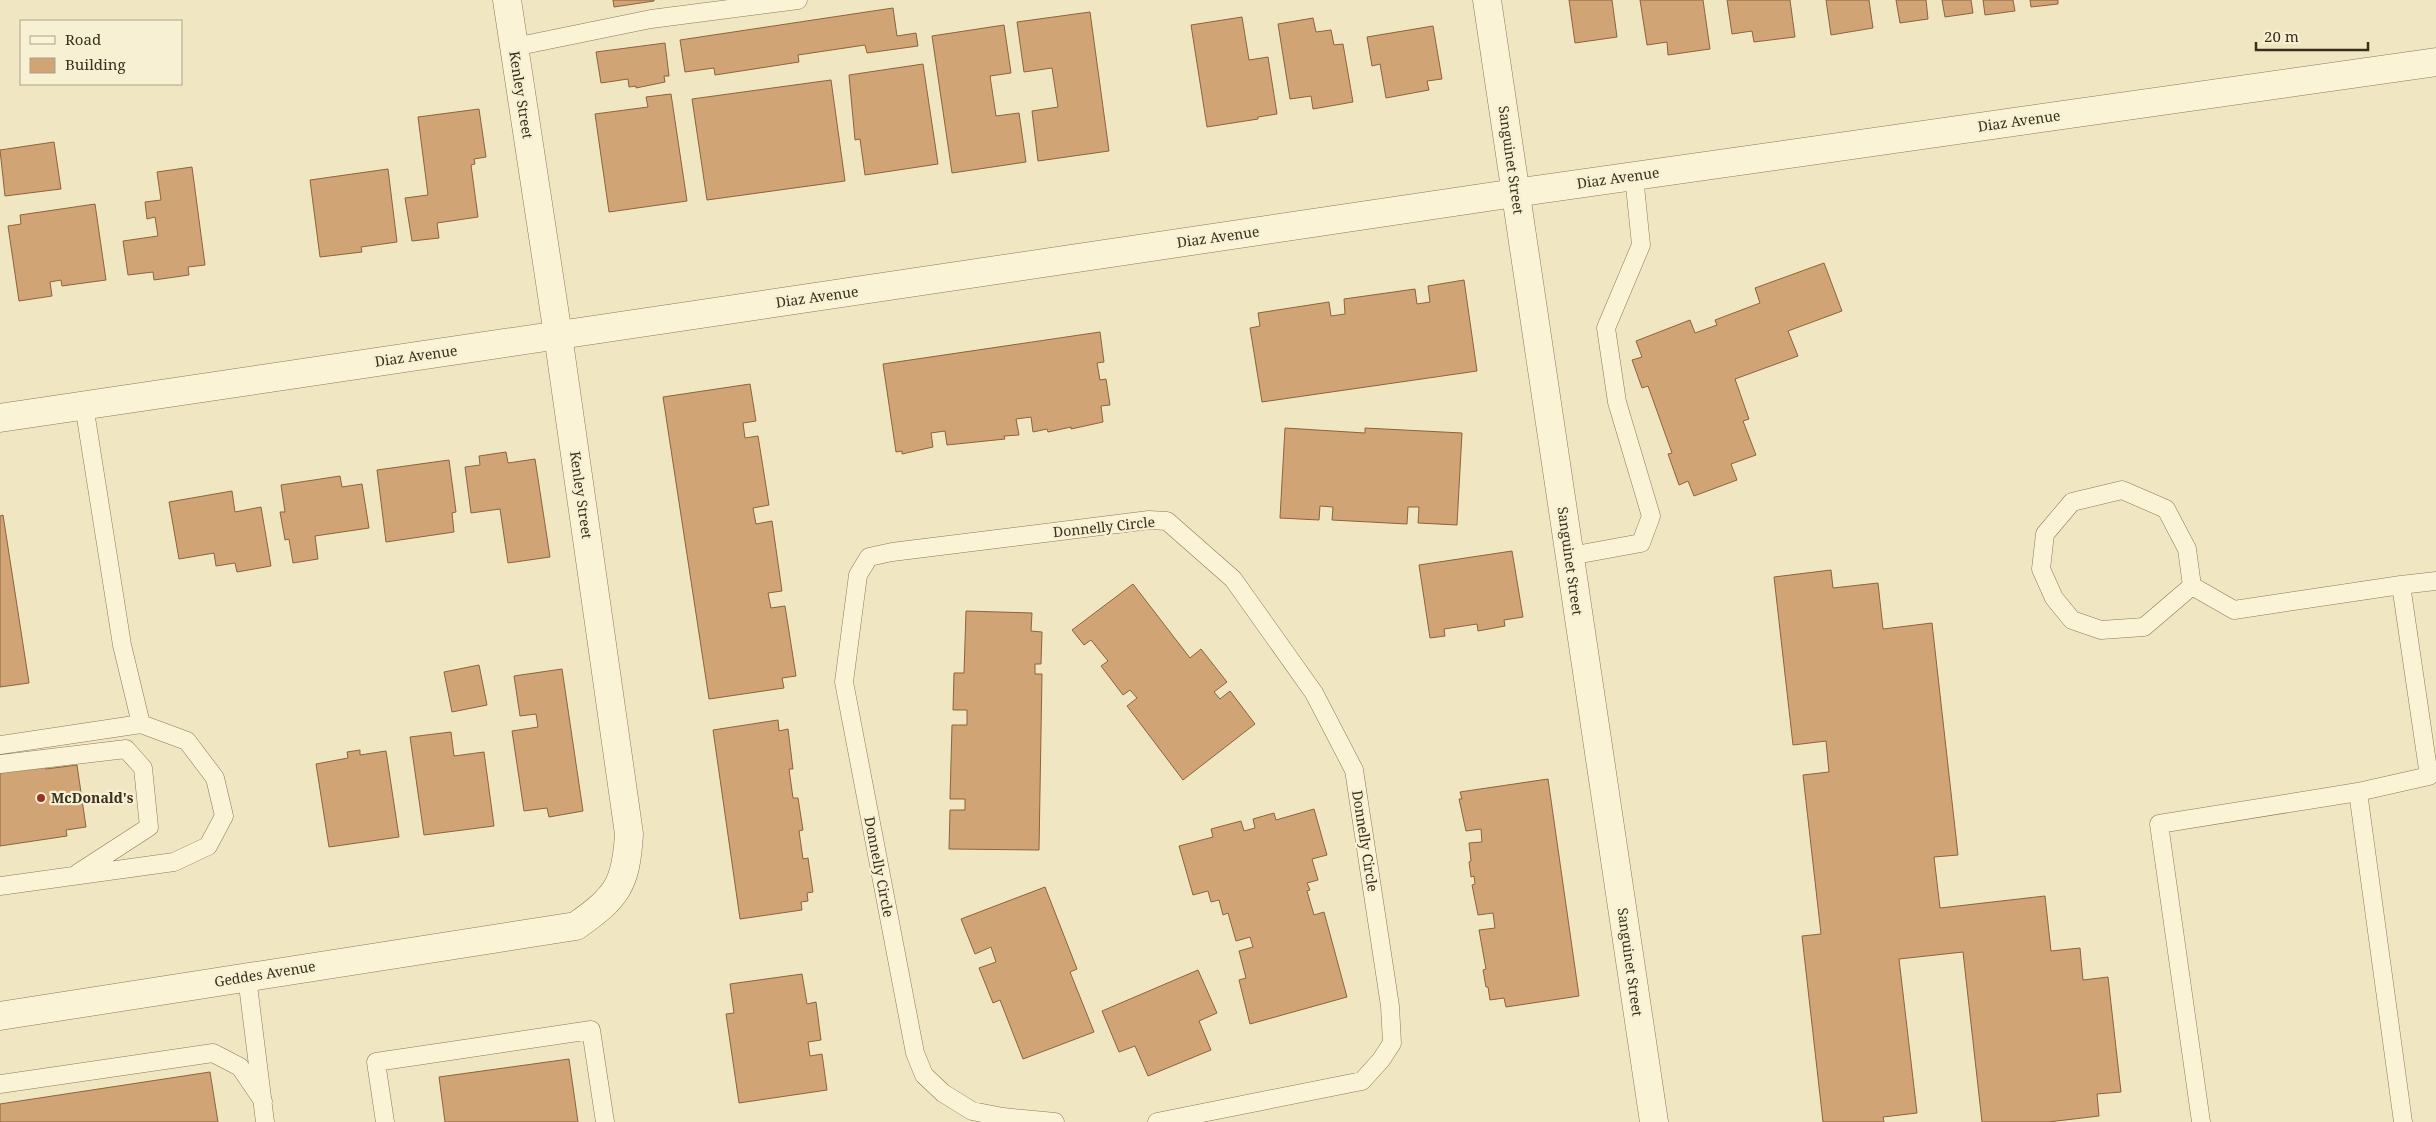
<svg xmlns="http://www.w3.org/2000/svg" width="2436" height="1122" viewBox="0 0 2436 1122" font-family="'Noto Serif',serif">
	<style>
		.building { fill: #d1a475; stroke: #8c633c }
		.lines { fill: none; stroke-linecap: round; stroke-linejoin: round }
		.service-casing { stroke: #8b7858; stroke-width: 19 }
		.minor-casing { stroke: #8b7858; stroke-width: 29 }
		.tertiary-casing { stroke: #8b7858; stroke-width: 29 }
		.service { stroke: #fbf3d6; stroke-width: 18 }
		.minor { stroke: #fbf3d6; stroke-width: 28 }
		.tertiary { stroke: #fbf3d6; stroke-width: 28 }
		.poi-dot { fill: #9e2f24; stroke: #f7f0d2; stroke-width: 2 }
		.labels { text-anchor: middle; stroke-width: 4.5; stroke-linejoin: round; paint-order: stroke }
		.street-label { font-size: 14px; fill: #3a2e1d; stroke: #f7f0d2 }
		.poi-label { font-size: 14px; font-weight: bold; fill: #3a2e1d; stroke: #f7f0d2; text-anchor: start }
	</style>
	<rect width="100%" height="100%" fill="#f0e7c2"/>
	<path class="building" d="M613,0H654V1L614,7Z
		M1569,0H1612L1617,37L1575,43Z
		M1640,0H1703L1710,49L1668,55L1667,42L1647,45Z
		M1727,0H1790L1795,37L1754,42L1752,31L1732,34Z
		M1826,0H1869L1873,28L1831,35Z
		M1896,0H1926L1928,19L1900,23Z
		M1942,0H1971L1973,13L1945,17Z
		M1983,0H2013L2015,11L1985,15Z
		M2030,0H2058V4L2031,7Z
		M893,8L897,36L916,33L918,46L867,53L865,45L798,55L799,62L715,75L714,68L685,72L680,40Z
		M1090,12L1109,151L1038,161L1032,111L1058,107L1052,68L1024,72L1017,22Z
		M1242,17L1249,60L1268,57L1277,114L1258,117V119L1207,127L1191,25Z
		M1313,18L1316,32L1331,30L1334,45L1343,44L1353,102L1313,109L1311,96L1290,99L1278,24Z
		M1004,25L1011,73L990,76L996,116L1019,113L1026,162L952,173L932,36Z
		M1433,26L1442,79L1427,81L1429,90L1386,98L1380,64L1372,66L1367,37Z
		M665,43L669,76H664L665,82L636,88V86L629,87L628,79L601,83L596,52Z
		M923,64L938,164L865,175L860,139L855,140L849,75Z
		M831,80L845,181L707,200L692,99Z
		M671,94L687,201L609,212L595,114L648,107L646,97Z
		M479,109L486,157L474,159L475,164L471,165L478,217L437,223L439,238L412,241L405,198L428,195L418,117Z
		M54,142L61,189L5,196L0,150Z
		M192,167L205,265L188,267L189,275L154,280L153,272L128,275L123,241L158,236L155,217L147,219L145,202L161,200L157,172Z
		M388,169L397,242L361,247L362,252L320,257L310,180Z
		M95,204L106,280L62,286L61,280L50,282L52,296L19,301L8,226L21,224L20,215Z
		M1824,263L1842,311L1788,331L1798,356L1735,379L1749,419L1743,421L1756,455L1731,464L1737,480L1694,496L1688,481L1679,485L1668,454L1672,453L1648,386L1642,388L1632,360L1642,357L1636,341L1690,320L1695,333L1717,325L1715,320L1760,303L1755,288Z
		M1464,280L1477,371L1262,402L1250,328L1260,326L1258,313L1329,302L1331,316L1345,314L1344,299L1415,289L1417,304L1430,302L1428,286Z
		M1100,332L1104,362L1097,363L1100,380L1106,379L1110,405L1101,406L1103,422L1071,429V427L1048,432L1047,429L1033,432L1031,417L1016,419L1019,435L1004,436L1005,439L947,445L945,431L931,433L933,447L902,454V451L896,452L883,364Z
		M750,384L756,421L743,423L745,438L758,436L769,505L753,508L756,524L772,521L782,591L768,593L771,608L785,606L796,676L782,678L784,688L709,699L663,397Z
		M1285,428L1365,433V428L1462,433L1457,525L1418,523L1419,507H1408L1407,524L1332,520L1333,507L1320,506L1319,520L1280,518Z
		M506,452L508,463L535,459L550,557L508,563L500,509L471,513L465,467L480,465L479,456Z
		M449,460L456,512L452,513L454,532L386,542L377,470Z
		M340,476L342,487L362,484L369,528L315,536L318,559L293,563L289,539L285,540L280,512H285L281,485Z
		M232,491L235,512L261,507L271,566L237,572L235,563L216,566L214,553L179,559L169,502Z
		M3,515L29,683L0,687V516Z
		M1512,551L1523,617L1504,620L1505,626L1478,631L1477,624L1444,629L1445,636L1430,638L1419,565Z
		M1831,570L1833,588L1878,583L1883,629L1932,623L1958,855L1934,857L1940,908L2045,896L2051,951L2080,948L2083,980L2108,977L2121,1092L2097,1094L2099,1116L2048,1122H1982L1963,952L1899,959L1917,1113L1883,1117L1884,1122H1823L1802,936L1821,934L1803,775L1829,772L1826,741L1793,745L1774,577Z
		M1133,584L1190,658L1201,649L1227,682L1214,692L1220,699L1230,691L1255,724L1183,780L1127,706L1137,698L1130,690L1123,695L1101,666L1108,661L1091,640L1084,645L1072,630Z
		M966,611L1032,613L1031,631L1042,632L1041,664H1035V674H1042L1039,850L949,849L950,810H965V799H950L952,725H967V710H953L954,673H964Z
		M479,665L487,705L452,712L444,672Z
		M562,669L583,811L549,817L547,808L524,811L512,731L538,727L536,714L520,716L514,676Z
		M778,720L779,731L788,729L793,769H789L793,798H798L803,830L799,831L803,859L808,858L813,892L807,893L808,901L801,902L802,910L740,919L713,730Z
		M451,732L454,756L484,752L494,826L424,835L410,737Z
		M360,750V755L386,751L399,837L329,847L316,764L348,758L347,752Z
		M45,761L46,769L77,765L86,827L66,830L67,836L0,846V768Z
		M1548,779L1579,996L1506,1007L1504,998L1490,1000L1488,987H1486L1483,970L1486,969L1479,930L1495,928L1493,913L1478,915L1472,885L1475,884L1474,876L1471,877L1469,862L1471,861L1469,843L1482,842L1481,829L1466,831L1459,799H1462L1460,792Z
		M1314,809L1327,855L1312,859L1318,880L1307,883L1310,890L1307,891L1314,915L1324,912L1347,997L1250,1024L1239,980L1246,978L1239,951L1253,947L1250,937L1236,941L1228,913L1223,915L1219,900L1211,902L1208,891L1193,895L1179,846L1213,837L1211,829L1241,821L1244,831L1255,828L1253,819L1274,813L1276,820Z
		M1045,887L1077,969L1070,972L1094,1032L1023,1059L1000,1000L993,1003L979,968L996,962L991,947L975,954L961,919Z
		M1198,970L1217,1013L1199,1021L1211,1050L1148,1076L1135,1046L1119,1052L1102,1011Z
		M802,974L807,1004L816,1002L821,1040L808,1042L810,1056L822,1054L827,1090L739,1103L726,1014L734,1013L730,984Z
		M569,1059L578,1122H445L439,1077Z
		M210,1072L218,1122H0V1104Z"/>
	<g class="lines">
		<g class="service-casing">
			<path id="service" d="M514,47L651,19L798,0
				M1570,556L1641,543L1651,516L1617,402L1606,328L1641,245L1634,176
				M2192,586L2144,627L2101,630L2072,620L2054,598L2041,569L2045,534L2072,502L2122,490L2166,509L2187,549L2192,586L2234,610L2401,585
				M0,745L141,724
				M0,764L126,749L143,768L149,827L78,873
				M0,886L174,862L208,846L224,816L215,778L187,741L141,724L122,645L84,405
				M247,977L265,1122
				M0,1084L213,1053L240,1067L263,1101
				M385,1122L376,1062L591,1030L605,1122
				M1055,1122L1003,1117L972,1111L943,1093L924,1075L915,1053L844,682L858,575L869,557L892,552L1149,520L1167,521L1233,579L1314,693L1354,770L1390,1006L1392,1043L1381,1060L1362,1081L1157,1122
				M2201,1122L2159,824L2358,792
				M2403,1122L2358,792L2429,776L2401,585L2436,581"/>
		</g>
		<g class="minor-casing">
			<path id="minor" d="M1487,0L1654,1122
				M0,1016L576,926C617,897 626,885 629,834L558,335L507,0"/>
		</g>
		<g class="tertiary-casing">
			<path id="tertiary" d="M0,418L1515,193L2436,62"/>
		</g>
		<use href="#service" class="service"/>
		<use href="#minor" class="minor"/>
		<use href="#tertiary" class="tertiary"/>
	</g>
	<circle class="poi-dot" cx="41" cy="798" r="5"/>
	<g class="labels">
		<g class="street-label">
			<text transform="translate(521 95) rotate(81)" y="5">Kenley Street</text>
			<text transform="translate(2019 121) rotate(-8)" y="5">Diaz Avenue</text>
			<text transform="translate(1511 160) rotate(82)" y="5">Sanguinet Street</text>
			<text transform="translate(1618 178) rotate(-8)" y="5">Diaz Avenue</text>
			<text transform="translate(1218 237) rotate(-8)" y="5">Diaz Avenue</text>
			<text transform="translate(817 297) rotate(-8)" y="5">Diaz Avenue</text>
			<text transform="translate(416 356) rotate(-8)" y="5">Diaz Avenue</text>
			<text transform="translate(581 495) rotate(82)" y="5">Kenley Street</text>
			<text transform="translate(1104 527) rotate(-6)" y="5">Donnelly Circle</text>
			<text transform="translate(1570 561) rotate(82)" y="5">Sanguinet Street</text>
			<text transform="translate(1365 841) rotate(81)" y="5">Donnelly Circle</text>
			<text transform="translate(879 867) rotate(79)" y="5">Donnelly Circle</text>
			<text transform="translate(1630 962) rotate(82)" y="5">Sanguinet Street</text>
			<text transform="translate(265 974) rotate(-9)" y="5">Geddes Avenue</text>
		</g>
		<g class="poi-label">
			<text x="51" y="803">McDonald's</text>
		</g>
	</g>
	<rect x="20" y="20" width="162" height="65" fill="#f7f0d2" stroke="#aba28a"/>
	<rect x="30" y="36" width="25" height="8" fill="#fbf3d6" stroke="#aba28a"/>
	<text x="65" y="45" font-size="15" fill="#3a2e1d">Road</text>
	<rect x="30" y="58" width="25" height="15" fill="#d1a475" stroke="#aba28a"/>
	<text x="65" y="70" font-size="15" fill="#3a2e1d">Building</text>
	<path d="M2256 42v8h112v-8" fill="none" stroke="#3a2e1d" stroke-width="2.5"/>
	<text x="2264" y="42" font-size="15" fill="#3a2e1d" stroke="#f7f0d2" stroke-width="4" paint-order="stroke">20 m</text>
</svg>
